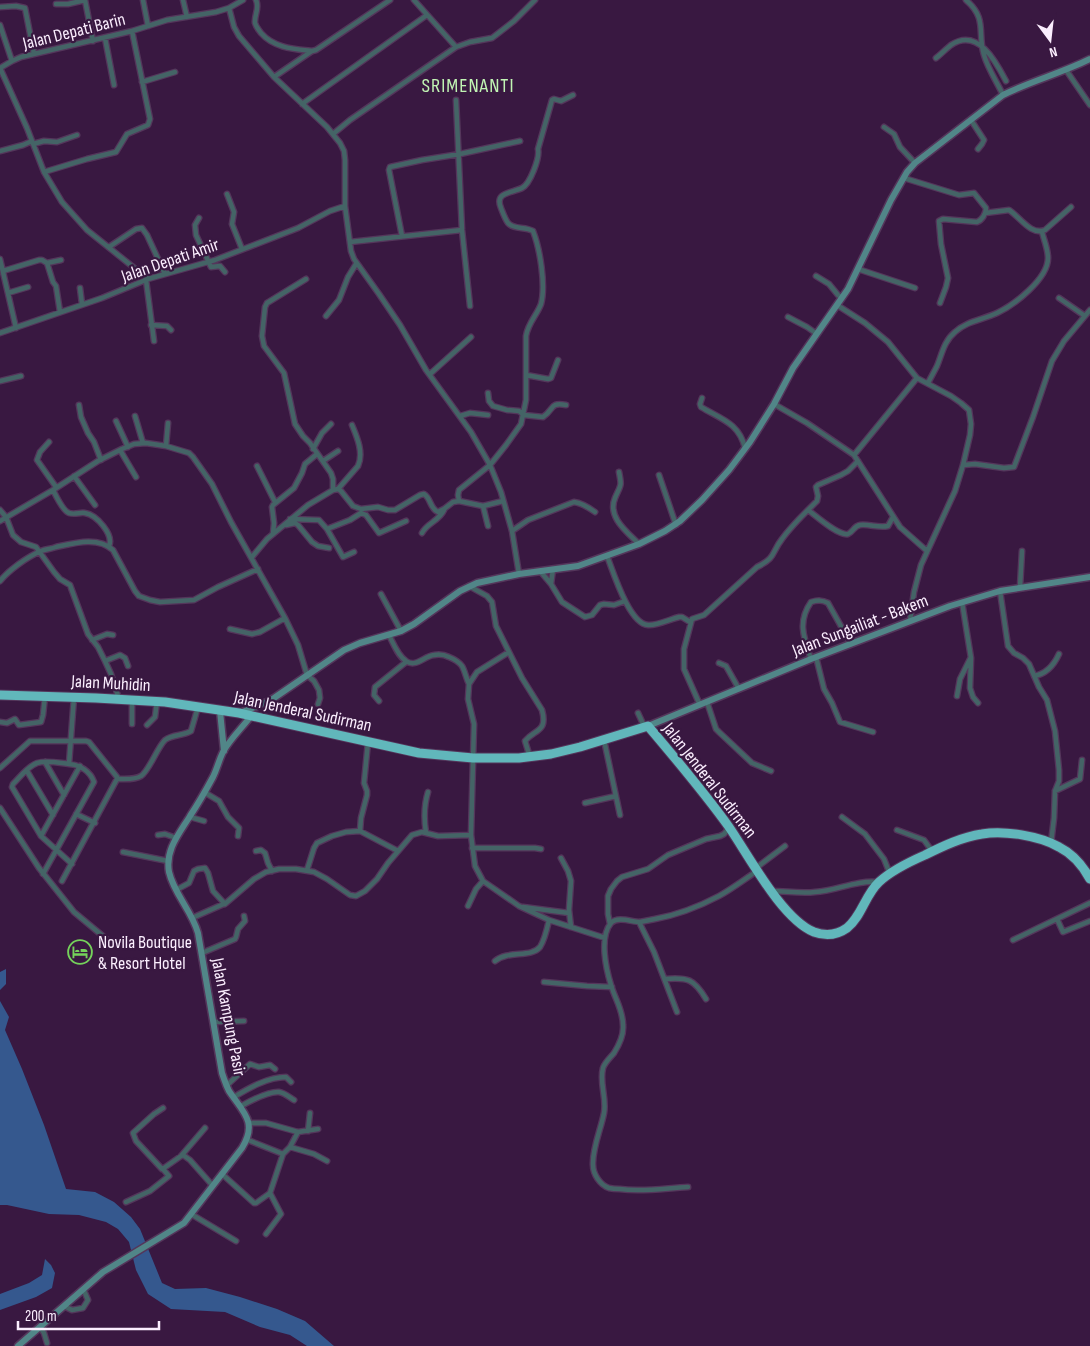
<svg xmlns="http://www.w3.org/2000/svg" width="1090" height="1346" viewBox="0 0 1090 1346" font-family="'Sofia Sans Condensed',sans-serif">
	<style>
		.water { fill: #35588e }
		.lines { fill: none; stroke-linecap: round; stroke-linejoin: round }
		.street-casing { stroke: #54365b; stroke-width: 7 }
		.secondary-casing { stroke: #54365b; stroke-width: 9 }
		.highway-casing { stroke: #54365b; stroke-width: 11 }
		.street { stroke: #446466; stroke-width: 4.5 }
		.secondary { stroke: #518688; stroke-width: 6 }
		.highway { stroke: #61b7bb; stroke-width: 9 }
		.labels { text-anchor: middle; stroke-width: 4.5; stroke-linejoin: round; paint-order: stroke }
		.street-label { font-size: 18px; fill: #fbeefe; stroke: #391841 }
		.poi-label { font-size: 18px; fill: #fbeefe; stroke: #391841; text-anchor: start }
		.quarter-label { font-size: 20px; letter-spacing: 1px; fill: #c1f4b4; stroke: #391841 }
	</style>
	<rect width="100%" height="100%" fill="#391841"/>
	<path class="water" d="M6,969V984L0,990V972Z
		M0,1001L9,1017L5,1030L22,1069L44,1125L66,1189L95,1192L114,1202L131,1217L140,1229L162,1283L175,1289L206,1288L240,1297L277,1309L305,1321L334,1346H307L290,1335L260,1327L225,1312L171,1309L148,1294L136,1270L129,1242L118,1229L106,1222L79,1215L49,1214L7,1205H0Z
		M45,1259L51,1265L55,1273L52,1288L36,1297L0,1310V1294L29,1283L42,1275Z"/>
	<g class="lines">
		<g class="street-casing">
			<path id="street" d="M85,0L93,41
				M143,0L148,26
				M183,0L187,17
				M256,0C260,8 254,15 255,23C256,27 259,30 261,33C274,48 294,49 312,51
				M414,0L456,47
				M966,0C988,19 977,33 984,55C988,69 997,82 1003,95
				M56,4H68L85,0
				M0,7L16,6L25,8L34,54
				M229,8L234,27L239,36L274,77L327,127L340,143L344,151L345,160V206L351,251L354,259L379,294L400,325L426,370L471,432L490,465L501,492L512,531L519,574
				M0,25L12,61
				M105,38L114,85
				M936,58C941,54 946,49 951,45C978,27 996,62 1006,81
				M0,68L27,128L44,172L62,202L87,230L148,279
				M0,68L12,61L21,57L132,31L167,20L216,12L229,8L243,0
				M1066,70L1090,105
				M274,77L312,51L316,50L390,0
				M142,82L175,72
				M456,100L462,230L470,306
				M302,104L427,15
				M971,120L984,140L982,144L978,149
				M884,127L894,134L900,147L915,163
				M333,134L350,120L456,47L470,42L492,38L496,35L514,21L535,0
				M33,144L44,141L57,142L77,135
				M0,151L23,145L32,141
				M44,172L87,159L116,152L127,134L148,125L150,119L132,31
				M904,178L959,195L974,193L986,208C986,214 982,220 977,222L943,219L939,221L941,244L948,278L946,287L940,303
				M227,194L234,212L232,224L242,249
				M985,213L1009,210C1020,217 1031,236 1045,230L1071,207
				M199,218L195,225L196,235L211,267L220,266L225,272
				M402,236L389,170L390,167L422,160L460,154L520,141
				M350,242L462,230
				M109,247L136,229L142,228L147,235L165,274
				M0,259L16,328
				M47,263L53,282L56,286L60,312
				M858,269L915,288
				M3,271L39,260H42L47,263L61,260
				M816,276L829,284L838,295L842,298
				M306,279L267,303L265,307L262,336L264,346L284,373L295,424L303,436L310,443L331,473L333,479V490
				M146,280L154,341
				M80,288L82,304
				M8,293L28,287
				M1059,298L1085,316
				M837,305L865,323L888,342L917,378L951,396L961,403L969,410L971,424L970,435L963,465L955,491L921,565L914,592L910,621
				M326,316L339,300L348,277L356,264
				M788,317L807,327L817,334
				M151,325L167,326L171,330
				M0,333L102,298L148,279L215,260L298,228L330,211L345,206
				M430,374L471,337
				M526,375L548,379L551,378L558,360
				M0,381L21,376
				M928,383C931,377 934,372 937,366C942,354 944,341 955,332C967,321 982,320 997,313C1014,305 1048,279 1048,258C1048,249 1044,240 1042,232
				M488,393L489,401L493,406L507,410L519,411L524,415L543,417C555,409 549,402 566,405
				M702,398L700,404L701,407C721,419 739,423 745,448
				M774,404L807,423L854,455L900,527L927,551
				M79,405L81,417L88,433L94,442L101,460
				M135,416L143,443
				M460,416L470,413L488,415
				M116,421L128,447
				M49,442L40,452L37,460L56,487
				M166,446L168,423
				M313,449L322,433L331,424
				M120,450L136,477
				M854,455L917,378
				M323,461L338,451
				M963,465L975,464L1004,468L1014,467L1033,417L1052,361L1064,341L1090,310
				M257,466L275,502
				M619,472C622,487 621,484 615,498C607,517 627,532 639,544
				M659,475L676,525
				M74,476L95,505
				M338,489L358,466C364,453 357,437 352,425
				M53,490C56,496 63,511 69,513C75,515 80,512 85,513C97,515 114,535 109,546
				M459,501L458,495L459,490L490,465L506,445L521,424L526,400V336C528,323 537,315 541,304C546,285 540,249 533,231C525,226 514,230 508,223C505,219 503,213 501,208C494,192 512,193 522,188C530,184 540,158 538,149L552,100L554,99L561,101L573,95
				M483,506L488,526
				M0,510L6,517L13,535L21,542L36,547L54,572L60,579L70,585L88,634L98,647L105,661L111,674L119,699
				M808,510C816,516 838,536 848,534C853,532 854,526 860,525C870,524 878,528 888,526L893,517
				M290,519L319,520L327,529L343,557L354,552
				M0,521L53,490L98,461L122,449L134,444L146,443L166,446L189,453L193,457L212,484L231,522L285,618L298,645L307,675L314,681L319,690L320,698L318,704
				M286,525L295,523L298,525L312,542L318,546L329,548
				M327,529L350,520L361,513L366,515L379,533L406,521
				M512,531L528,520L574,502C582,503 588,507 595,512
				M422,533C427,523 439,521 444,510
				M273,534L274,523L272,507L273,505L294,488L302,473L305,464L317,454
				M607,556C613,571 629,624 648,625C656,626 671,619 679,617H682L690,622
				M252,557L267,539L308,505L333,490L338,489L341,491L353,506L361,509L378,507L388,510H395L420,495L424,494C431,498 430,509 438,512L444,509L453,502L459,501L483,506L503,501
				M553,569L551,584L562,602L585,617L592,615L600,605L604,604L614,605L625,601
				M540,571L551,584
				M0,581C9,570 27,557 41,551C46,549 51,549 56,547C74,543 98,536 113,550L135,591L139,596L150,600L160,602L194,600L218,587L258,569
				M469,586L487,596L492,602L496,626L522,678L542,710C548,732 535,729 525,741L530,757
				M1020,587L1022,551
				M1000,591L1008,646L1014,653L1023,658L1029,664L1039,687L1047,700L1055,731L1059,770V781L1055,791L1054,818L1051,843
				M381,594L401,631
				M962,602L971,658L970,688L973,697L978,703
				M230,629L252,634L260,632L285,618
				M389,635C393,643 398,656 406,661C416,668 424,656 434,655C439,654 445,655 449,657C454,659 459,662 462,666C465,671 466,678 469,684
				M92,640L107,634L113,635
				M509,652L477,672L469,684L468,699L474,724L471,835L475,866L483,881L519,906L549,920L605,938
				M816,657L824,689L832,703L840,722L873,732
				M811,659C804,638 797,622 811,602C818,600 822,600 828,603L851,644
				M105,661L120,655L125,658L128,666
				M719,663L726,666L739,689
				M1034,676C1046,674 1054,665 1059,654
				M957,696L960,679L970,659
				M379,701L374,695L375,687L406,662
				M707,702L716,729L719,732L752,763L771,771
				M700,705L684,669V649L692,619L704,615L757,567C777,557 771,553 782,539C792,525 805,513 817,501L818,496L816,487L818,485L841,475L848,471L858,461
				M638,713L645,728
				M0,722L7,723L15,719L19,725L41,722L43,715L45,696
				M132,724V700
				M147,725L155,717L157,701
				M604,740L620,815
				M45,762L64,795
				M69,764C59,763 47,760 37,763C28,766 20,777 13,784L12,787L41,836L72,864
				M0,768L30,741H86L89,742L117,777V779L62,881
				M27,771L53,815
				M118,779C125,779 135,780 141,776C149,771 157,748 165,740C173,734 183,736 191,731L198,707
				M1055,791L1080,779L1082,760
				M204,792L219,801L228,817L239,828L238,836
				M585,803L616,796
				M0,808L39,868L74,912L110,942
				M76,814L95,823
				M190,817L204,821
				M842,817L865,834L884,859L890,874
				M897,830L924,840L932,851
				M360,831L361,818L367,795V791L364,783L368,742
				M426,833C424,820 424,805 428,792
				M158,835L165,834L176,838
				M41,836L80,766
				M472,848H535L541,849
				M256,851L261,850L265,853L268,863L272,871
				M123,852L168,861
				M561,858L568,871L571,881L569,910L571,927
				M756,868L785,846
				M307,870L314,848L317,843L332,836L346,832L360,831L398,851
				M43,874L94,782C90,771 80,765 69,764L74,697
				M176,890L189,883L194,871L198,869L205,868L208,873L213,891L225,904
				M772,891C786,891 801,894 815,892C836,891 856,880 877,882
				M468,906L476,889L483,881
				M523,907L569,913
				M192,918L226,903L254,879L266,872L279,869H296L314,872L327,879L350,895L356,896L365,891L377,879L388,863L412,835L422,832L438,836L471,835
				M1057,919L1063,932L1090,921
				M639,922L654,952L677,1012
				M610,924L608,914V896L611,889L617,881L622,877L648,869L668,855L706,839L720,836L724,834L729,828
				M1013,940L1090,903
				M202,953L235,939L236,937L238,929L245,921L244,916
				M495,961C508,950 531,958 540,947C545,939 547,929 549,920
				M665,979C688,977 694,979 706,999
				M544,982L587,986L612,987
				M213,1022L244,1021
				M226,1086L250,1064L259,1067L270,1065L275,1069
				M234,1097C249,1088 268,1077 286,1077L291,1082
				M241,1106C250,1101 268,1091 279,1092C285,1093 289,1097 294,1100
				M163,1108L154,1114L133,1133L136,1141L162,1169L164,1168L181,1156L205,1128
				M249,1123H266L298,1132L318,1129
				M308,1131L310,1113
				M248,1140L283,1154
				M290,1147L314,1154L327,1161
				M181,1156L183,1155L190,1160L213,1186
				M222,1174L254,1203H256L270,1193
				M688,1187C666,1188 643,1192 620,1189C617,1189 613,1189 609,1188C600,1185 593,1174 593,1165C592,1149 601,1129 604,1113C607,1098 599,1083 603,1068C605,1062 610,1058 614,1053C619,1045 624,1035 623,1025C623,1010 615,999 611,985C606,969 599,937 611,923C618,916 632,922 640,922C645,921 650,920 655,919C677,915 700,906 719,896C732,889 745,879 757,871
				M126,1202L150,1191L169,1176L163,1169
				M191,1214L236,1241
				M266,1234L281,1214L270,1193L283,1154L290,1147L298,1132
				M64,1306L72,1310L83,1308L88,1300L85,1293L83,1289
				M40,1327L44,1333L47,1343"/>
		</g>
		<g class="secondary-casing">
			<path id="secondary" d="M220,711L224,751
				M240,713L267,702L274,698L344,650L360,643L401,631L414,624L460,591L477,583L519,574L578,566L639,544L665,531L680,521L702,500L729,470L750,442L774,404L793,368L848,289L891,200L907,172L915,163L1003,95C1031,81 1062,73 1090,59
				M648,726L811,659L950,606L1000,591L1090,577
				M18,1346L103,1272L184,1223L242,1148C258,1122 243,1112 229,1091C226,1085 224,1079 222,1073L198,933C192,911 174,894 169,872C165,850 179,834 190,816C198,804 206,790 213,777C217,769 219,760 223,752C230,739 242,728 251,716"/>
		</g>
		<g class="highway-casing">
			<path id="highway" d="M0,695L96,698L165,702L239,713L419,753L473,758H519L551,754L580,747L648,726C676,759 704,792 729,827C749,856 782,919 814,932C825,936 837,935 847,928C862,916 865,895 879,882C892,870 909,862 925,855C943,846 962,837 982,834C1004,830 1040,836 1059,847C1073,854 1083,866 1090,879"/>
		</g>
		<use href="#street" class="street"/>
		<use href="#secondary" class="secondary"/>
		<use href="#highway" class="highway"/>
	</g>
	<defs>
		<g id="hotel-ring" transform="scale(1.25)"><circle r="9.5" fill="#391841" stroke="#75d25b" stroke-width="1.5"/><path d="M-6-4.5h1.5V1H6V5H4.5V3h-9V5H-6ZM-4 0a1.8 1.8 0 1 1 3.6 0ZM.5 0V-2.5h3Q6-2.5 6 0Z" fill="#75d25b"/></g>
	</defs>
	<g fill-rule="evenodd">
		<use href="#hotel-ring" x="80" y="952"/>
	</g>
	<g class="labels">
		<g class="street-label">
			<text transform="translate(74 31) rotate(-14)" y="6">Jalan Depati Barin</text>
			<text transform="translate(170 260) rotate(-19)" y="6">Jalan Depati Amir</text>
			<text transform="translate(860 625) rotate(-21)" y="6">Jalan Sungailiat - Bakem</text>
			<text transform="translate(111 683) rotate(3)" y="6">Jalan Muhidin</text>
			<text transform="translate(303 711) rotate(12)" y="6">Jalan Jenderal Sudirman</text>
			<text transform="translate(710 780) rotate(52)" y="6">Jalan Jenderal Sudirman</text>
			<text transform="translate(229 1017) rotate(79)" y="6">Jalan Kampung Pasir</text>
		</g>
		<g class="poi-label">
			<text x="98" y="948">Novila Boutique<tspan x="98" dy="21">&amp; Resort Hotel</tspan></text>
		</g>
		<g class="quarter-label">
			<text x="468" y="92">SRIMENANTI</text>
		</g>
	</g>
	<g transform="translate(1050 40) rotate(165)" stroke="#391841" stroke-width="4" paint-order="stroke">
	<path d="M0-4L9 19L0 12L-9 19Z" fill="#fbeefe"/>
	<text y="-8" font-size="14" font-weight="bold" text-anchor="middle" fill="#fbeefe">N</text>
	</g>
	<path d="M18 1321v8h141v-8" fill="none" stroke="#fbeefe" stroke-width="2.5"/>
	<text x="25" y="1321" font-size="15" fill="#fbeefe" stroke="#391841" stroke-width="4" paint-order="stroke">200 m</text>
</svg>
